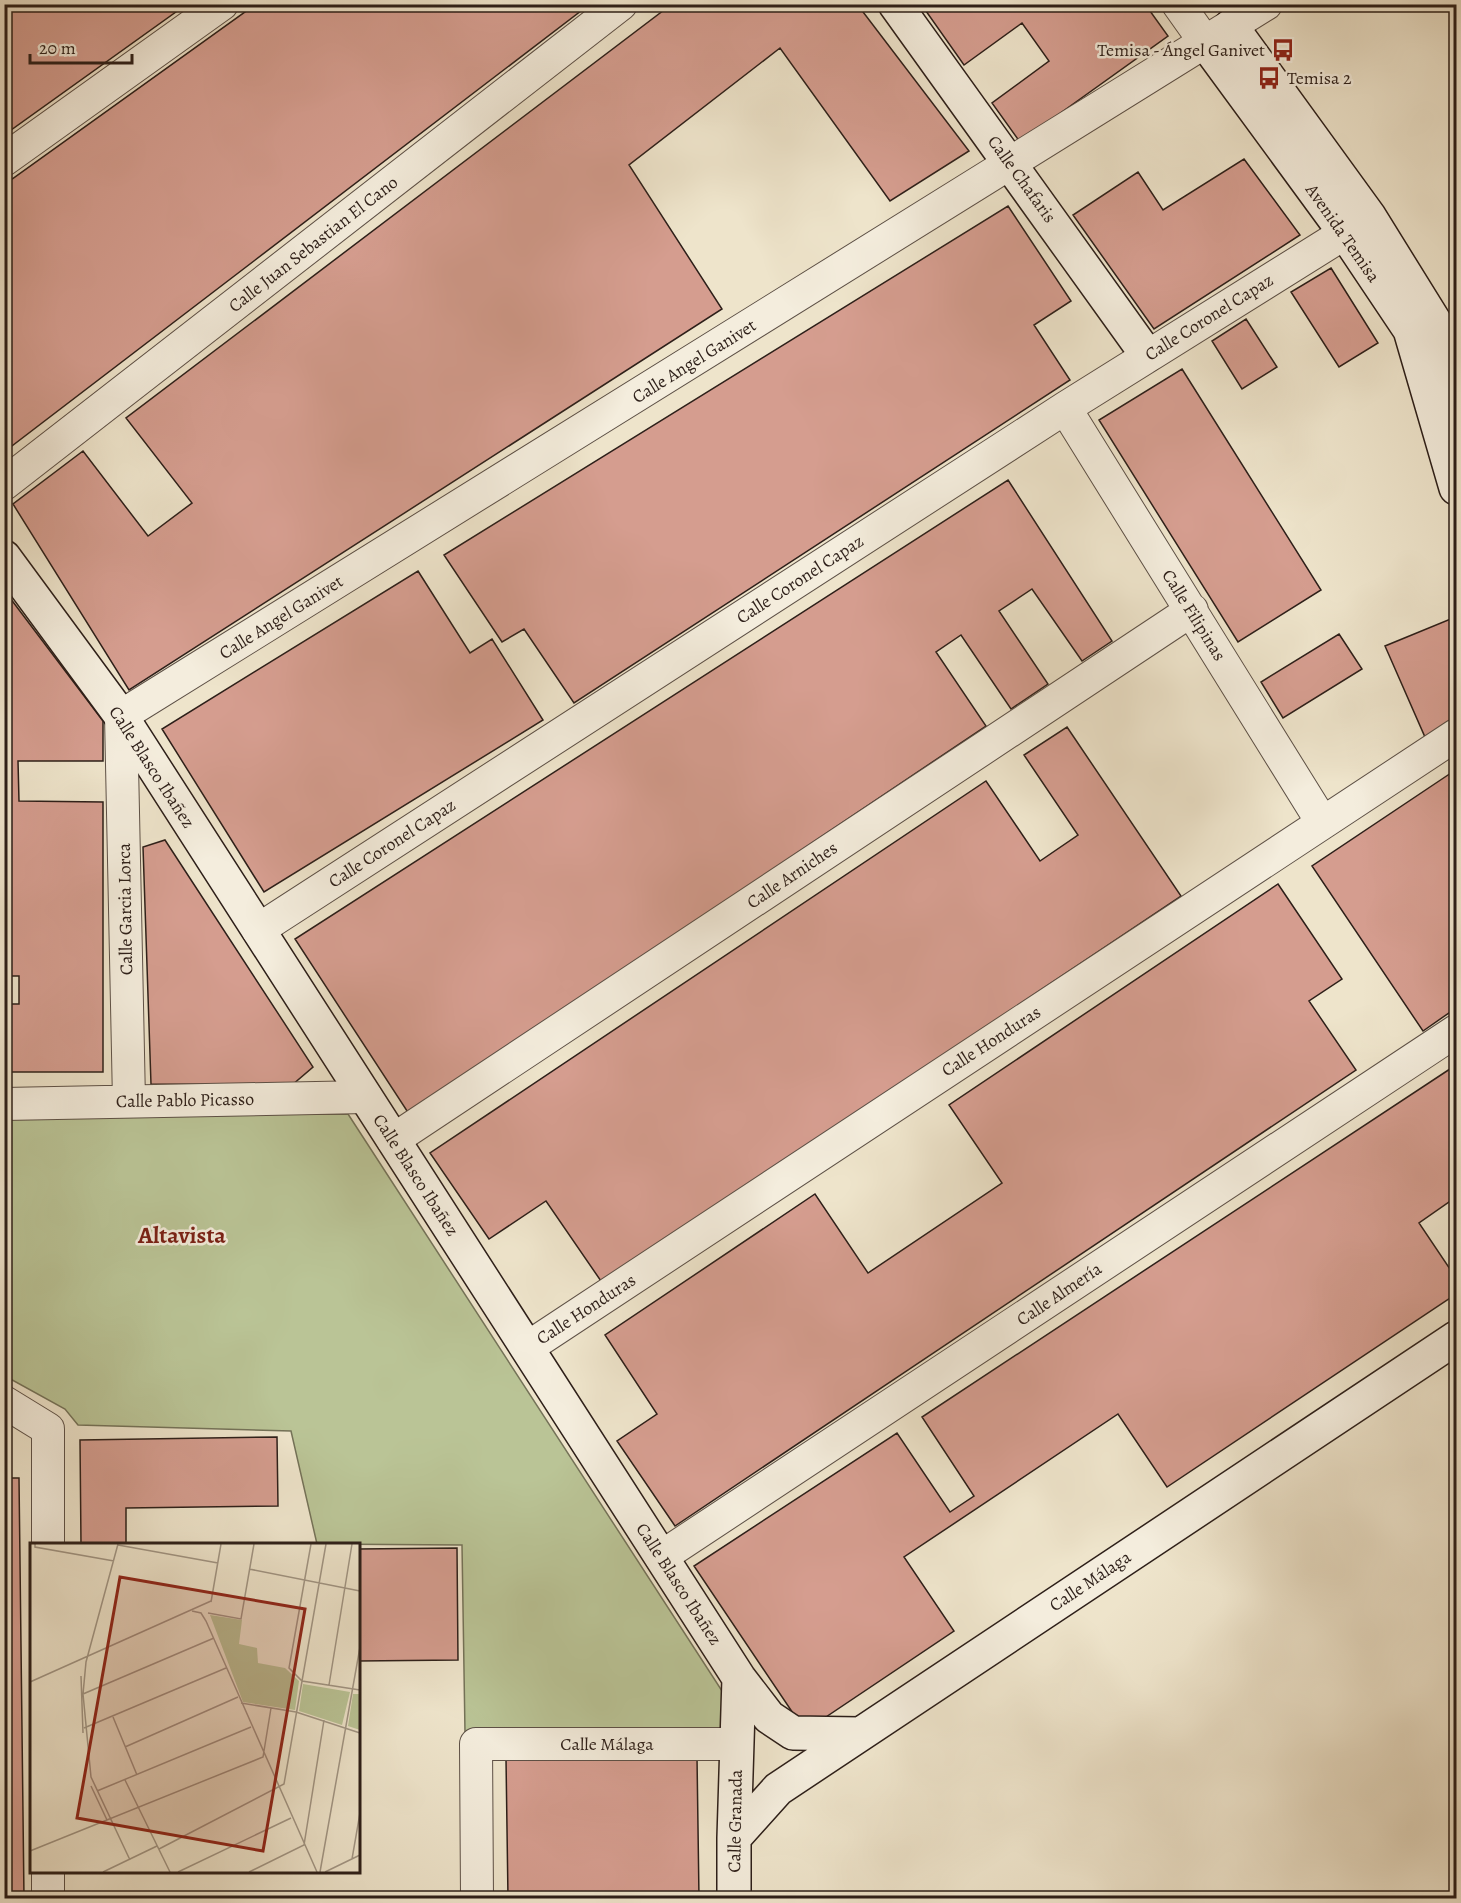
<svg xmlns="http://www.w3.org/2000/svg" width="1461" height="1903" viewBox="0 0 1461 1903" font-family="Alegreya,serif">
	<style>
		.green { fill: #bac496; stroke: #747258; stroke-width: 1.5 }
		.building { fill: #d59d8f; stroke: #2d1f19; stroke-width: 1.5 }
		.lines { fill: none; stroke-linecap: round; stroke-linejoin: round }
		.street-casing { stroke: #5d5046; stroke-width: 34 }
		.secondary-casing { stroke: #2d1f19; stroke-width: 36 }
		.street { stroke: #f4eddd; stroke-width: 32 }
		.secondary { stroke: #f4eddd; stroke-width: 33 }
		.labels { text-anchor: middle; stroke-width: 5; stroke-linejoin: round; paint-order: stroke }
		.poi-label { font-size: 18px; fill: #2d1f19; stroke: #f4eddd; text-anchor: end }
		.street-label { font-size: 18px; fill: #2d1f19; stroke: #f4eddd }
		.district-label { font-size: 24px; font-weight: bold; fill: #7a1f14; stroke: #f4eddd }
		.inset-road { fill: none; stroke: #a19584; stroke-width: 1.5 }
		.view { fill: #8f2418; fill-opacity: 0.15; stroke: #8f2418; stroke-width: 3 }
		.inset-edge { fill: none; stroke: #2d1f19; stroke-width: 3 }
	</style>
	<rect width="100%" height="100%" fill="#eee4cb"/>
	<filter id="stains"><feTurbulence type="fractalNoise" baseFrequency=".00333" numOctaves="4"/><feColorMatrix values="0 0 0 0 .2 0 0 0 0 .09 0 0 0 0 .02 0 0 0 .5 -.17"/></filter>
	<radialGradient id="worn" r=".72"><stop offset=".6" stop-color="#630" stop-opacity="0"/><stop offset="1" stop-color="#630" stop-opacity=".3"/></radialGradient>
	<path class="green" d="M348,1114L724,1694V1733L465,1732L462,1545L317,1544L291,1431L78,1425L65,1409L5,1376L4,1115Z"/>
	<path class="building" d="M4,4H187L4,135Z
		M256,4H590L4,452V185Z
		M672,4H857L969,151L890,201L780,48L629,165L722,309L129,690L13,504L83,451L148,536L192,503L126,418Z
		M921,4H1145L1168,36L1020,142L992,103L1049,61L1022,23L964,65Z
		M1244,159L1300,235L1154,329L1073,215L1138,172L1163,210Z
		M1008,206L1071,301L1034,325L1070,380L574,703L524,629L502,642L444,555Z
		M1331,268L1378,343L1339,367L1291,292Z
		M1246,319L1277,367L1242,389L1212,341Z
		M1182,369L1321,590L1238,642L1099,420Z
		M1008,480L1112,641L1082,661L1032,589L999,611L1048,684L1011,709L961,635L936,652L986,726L409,1114L295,939Z
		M418,571L470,653L492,639L543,720L264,892L162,729Z
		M4,590L103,721V761H18L19,801L103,802V1072H4V1004H19V976H4Z
		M1453,618L1456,632V716L1425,737L1385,646Z
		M1339,634L1362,669L1283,718L1261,682Z
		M1067,727L1181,896L603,1284L546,1201L489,1239L430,1153L986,781L1040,861L1078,835L1024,755Z
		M1454,771L1456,775V900L1451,903L1456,912V1008L1423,1031L1312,866Z
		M165,840L313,1067L292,1085L151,1084L143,847Z
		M1278,884L1342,979L1309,1001L1356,1070L675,1526L617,1441L657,1414L605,1335L815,1194L868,1273L1002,1183L949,1105Z
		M1456,1065V1197L1419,1223L1456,1278V1294L1167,1487L1118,1414L904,1557L954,1631L805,1731L694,1566L897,1433L950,1512L974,1496L922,1417Z
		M277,1437L278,1506L126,1508V1544H81L80,1440Z
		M4,1478H19L24,1898H4Z
		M457,1548L458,1660L358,1661V1549Z
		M697,1757L699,1898H508L506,1759Z"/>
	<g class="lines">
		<g class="street-casing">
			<path id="street" d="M1178,4L1205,42
				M4,160L222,4
				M1065,408L1322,822
				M4,484L621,4
				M258,930L1065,408L1345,233
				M129,1101L121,716L1266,4
				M4,1104L366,1097
				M393,1140L1192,610
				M527,1348L1456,735
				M4,1402L48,1429V1544
				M661,1557L1456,1031
				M48,1898V1872
				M477,1898L476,1744H737"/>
		</g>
		<g class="secondary-casing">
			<path id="secondary" d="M895,4L1147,355
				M1231,26L1369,216L1436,324L1456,395
				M1205,42L1345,233L1410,330L1456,488
				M4,557L121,716L739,1678L769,1717L793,1733L860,1734
				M734,1838L778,1789L1456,1338
				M734,1898V1838L739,1678"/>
		</g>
		<use href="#street" class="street"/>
		<use href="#secondary" class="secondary"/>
	</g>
	<defs>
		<g id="bus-bare" transform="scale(1.8)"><path d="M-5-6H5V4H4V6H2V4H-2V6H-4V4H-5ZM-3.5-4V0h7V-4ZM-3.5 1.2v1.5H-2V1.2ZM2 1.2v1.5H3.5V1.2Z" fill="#8f2418" stroke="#f4eddd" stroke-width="2.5" paint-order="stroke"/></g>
	</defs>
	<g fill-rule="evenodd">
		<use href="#bus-bare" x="1283" y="50"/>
		<use href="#bus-bare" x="1269" y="78"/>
	</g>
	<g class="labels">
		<g class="poi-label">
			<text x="1265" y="56">Temisa - Ángel Ganivet</text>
			<text x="1287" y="84" text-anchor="start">Temisa 2</text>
		</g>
		<g class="street-label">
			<text transform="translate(1022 179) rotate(54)" y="6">Calle Chafaris</text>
			<text transform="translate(1343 233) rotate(55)" y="6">Avenida Temisa</text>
			<text transform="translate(313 244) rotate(-38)" y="6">Calle Juan Sebastian El Cano</text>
			<text transform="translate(1209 317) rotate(-32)" y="6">Calle Coronel Capaz</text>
			<text transform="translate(694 361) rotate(-32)" y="6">Calle Angel Ganivet</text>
			<text transform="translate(800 579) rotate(-33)" y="6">Calle Coronel Capaz</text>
			<text transform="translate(1194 615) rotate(58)" y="6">Calle Filipinas</text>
			<text transform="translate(281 617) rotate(-32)" y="6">Calle Angel Ganivet</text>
			<text transform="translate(152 767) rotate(57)" y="6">Calle Blasco Ibañez</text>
			<text transform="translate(392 843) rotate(-33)" y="6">Calle Coronel Capaz</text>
			<text transform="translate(792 875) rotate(-34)" y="6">Calle Arniches</text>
			<text transform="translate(125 909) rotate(-91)" y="6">Calle Garcia Lorca</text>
			<text transform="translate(991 1041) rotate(-33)" y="6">Calle Honduras</text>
			<text transform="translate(185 1100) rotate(-1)" y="6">Calle Pablo Picasso</text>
			<text transform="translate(416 1175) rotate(57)" y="6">Calle Blasco Ibañez</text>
			<text transform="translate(1059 1294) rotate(-34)" y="6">Calle Almería</text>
			<text transform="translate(586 1309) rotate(-33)" y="6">Calle Honduras</text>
			<text transform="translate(1090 1581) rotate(-34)" y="6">Calle Málaga</text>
			<text transform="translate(679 1584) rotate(57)" y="6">Calle Blasco Ibañez</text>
			<text x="607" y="1750">Calle Málaga</text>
			<text transform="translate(735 1821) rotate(-89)" y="6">Calle Granada</text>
		</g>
		<g class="district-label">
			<text x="182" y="1243">Altavista</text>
		</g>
	</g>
	<g transform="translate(30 1543)">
		<rect width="330" height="330" fill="#eee4cb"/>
		<path d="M180,72L212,77L209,101L227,105L228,120L255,125L269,138L265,167L213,159ZM273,141L320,149L312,182L269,168ZM323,151H330V187L318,183Z" fill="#bac496"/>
		<path class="inset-road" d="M5,1V4L84,18M88,1L56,119L53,151L61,234L100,317M281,1L259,125L272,138L330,147M88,2L188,20M219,26L330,48M181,59L191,1M162,68L171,70L176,78L287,329M178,70L211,76L224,1M51,133L53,190M0,139L181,58M299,142L322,1M53,151L184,95M211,160L266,169L330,190M83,174L107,232M54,185L196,125M95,204L208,154M95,237L140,329M61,243L77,277M67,248L221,184M129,306L254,241L296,1M0,308L233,214L241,165M322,316L330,270M73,329L127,303M148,329L261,275M219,329L274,302L294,177M290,329L330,104M295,329L330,312"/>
		<path class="view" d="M90,34L275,66L233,308L47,275Z"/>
		<rect width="330" height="330" class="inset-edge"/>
	</g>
	<rect width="1461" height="1903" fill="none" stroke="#eee4cb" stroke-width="24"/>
	<rect x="6" y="6" width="1449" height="1891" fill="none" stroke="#2d1f19" stroke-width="3"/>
	<rect x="12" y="12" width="1437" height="1879" fill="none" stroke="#2d1f19" stroke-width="1.5"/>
	<path d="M30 54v9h102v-9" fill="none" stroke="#2d1f19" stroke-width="3"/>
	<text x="39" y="54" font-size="18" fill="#2d1f19" stroke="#f4eddd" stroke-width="4.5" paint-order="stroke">20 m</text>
	<rect width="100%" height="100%" filter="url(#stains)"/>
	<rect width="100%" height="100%" fill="url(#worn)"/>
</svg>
